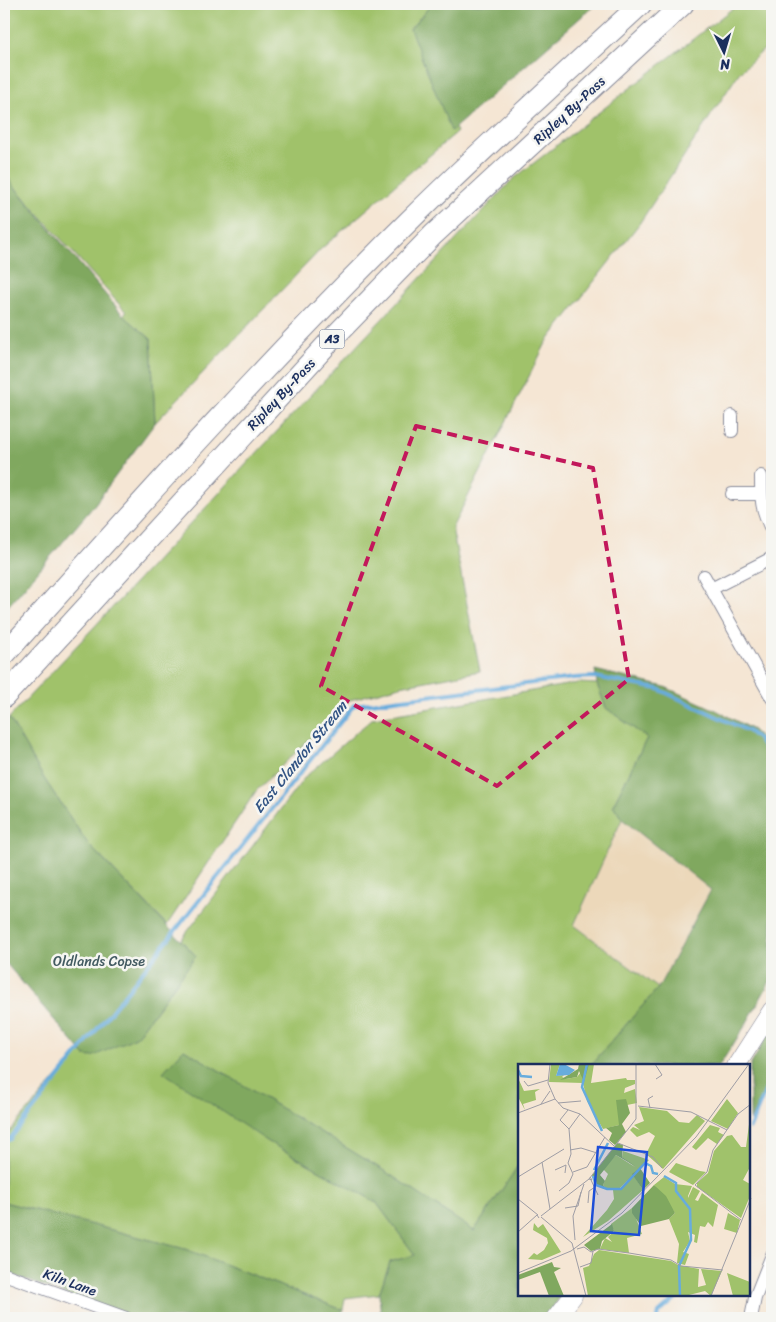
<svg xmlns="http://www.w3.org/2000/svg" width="776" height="1322" viewBox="0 0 776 1322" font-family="Sriracha,sans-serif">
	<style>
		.built { fill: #ecd8ba }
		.green { fill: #a0c26b; stroke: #5e7864 }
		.forest { fill: #80a85f; stroke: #4e6c5e }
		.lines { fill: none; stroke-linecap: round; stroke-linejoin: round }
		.stream { stroke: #67acdd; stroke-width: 4 }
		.minor-casing { stroke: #888a99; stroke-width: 14 }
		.secondary-casing { stroke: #888a99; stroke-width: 19 }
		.trunk-casing { stroke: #888a99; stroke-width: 23 }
		.minor { stroke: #fff; stroke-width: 12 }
		.secondary { stroke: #fff; stroke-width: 18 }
		.trunk { stroke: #fff; stroke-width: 21 }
		.marked { fill: none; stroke: #c2185b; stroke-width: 4; stroke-dasharray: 10 6; stroke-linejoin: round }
		.labels { text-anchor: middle; stroke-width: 5; stroke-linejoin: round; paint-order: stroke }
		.shield { fill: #f6f6f2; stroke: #5d6b8a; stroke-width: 1 }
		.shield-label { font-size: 12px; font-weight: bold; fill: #1b2f5e }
		.street-label { font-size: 14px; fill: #1b2f5e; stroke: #f6f6f2 }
		.park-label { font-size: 14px; fill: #435b62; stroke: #f6f6f2 }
		.water-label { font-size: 15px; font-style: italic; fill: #325484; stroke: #f6f6f2 }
		.inset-river { fill: none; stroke: #67acdd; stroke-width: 2.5 }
		.inset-road { fill: none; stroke: #9e9da5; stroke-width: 1 }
		.view { fill: #1d4ed8; fill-opacity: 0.15; stroke: #1d4ed8; stroke-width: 2.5 }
		.inset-edge { fill: none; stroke: #1b2f5e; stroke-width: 2.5 }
	</style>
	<rect width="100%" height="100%" fill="#f6f6f2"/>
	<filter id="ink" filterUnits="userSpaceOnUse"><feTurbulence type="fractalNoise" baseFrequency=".02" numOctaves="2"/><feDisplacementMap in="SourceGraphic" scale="10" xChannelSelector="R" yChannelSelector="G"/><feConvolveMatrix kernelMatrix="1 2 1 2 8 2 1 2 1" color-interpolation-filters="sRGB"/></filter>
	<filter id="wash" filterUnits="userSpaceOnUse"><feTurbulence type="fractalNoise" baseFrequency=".0096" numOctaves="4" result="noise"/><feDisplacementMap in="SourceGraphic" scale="20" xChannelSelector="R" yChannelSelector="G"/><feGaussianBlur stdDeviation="1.12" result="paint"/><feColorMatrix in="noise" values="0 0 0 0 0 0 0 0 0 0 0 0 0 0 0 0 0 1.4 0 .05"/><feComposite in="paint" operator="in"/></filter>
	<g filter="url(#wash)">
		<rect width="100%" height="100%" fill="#f5e6d4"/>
		<path class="built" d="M622,819L711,890L658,988L574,925Z"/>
		<path class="green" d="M4,4H432L410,29L457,132L322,248L155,423L151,339L123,315L126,312L12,184L4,171Z
			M738,4H772V42L739,73L639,224L546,343L452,528L480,671L400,686L350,700L256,791L167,925L88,844L45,780L9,718L512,180Z
			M578,683L597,684L606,708L647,738L613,805L622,819L574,925L658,988L590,1066H520V1163L474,1231L386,1172L184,1049L267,1141L376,1202L415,1255L390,1262L379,1294L345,1298L343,1310L185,1249L4,1202V1138L80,1051L85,1056L136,1037L196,956L181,940L305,777L373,718Z"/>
		<path class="forest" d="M432,4H596L451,131L410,29Z
			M4,171L12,184L123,315L151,339L155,423L92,508L4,611Z
			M595,670L665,687L716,710L753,730L772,749V978L745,1026L719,1066H590L658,988L711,890L622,819L613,805L647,738L606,708L597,684Z
			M9,718L45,780L88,844L196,956L136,1037L92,1057L85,1056L4,961V724Z
			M772,1027V1077L750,1121V1066Z
			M184,1049L386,1172L474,1231L520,1163V1296H561L545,1318H381L379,1294L390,1262L415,1255L376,1202L267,1141L163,1072Z
			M4,1202L185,1249L343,1310L342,1318H132L4,1272Z"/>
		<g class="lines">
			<path class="stream" d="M750,1128L772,1075
				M4,1141L10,1139L354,705L574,678L595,677L658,689L748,731L758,739L772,759
				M658,1318L659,1313L675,1299L676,1296"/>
		</g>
	</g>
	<g filter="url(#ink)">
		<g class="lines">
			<g class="minor-casing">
				<path id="minor" d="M732,416V431
					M761,476C761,502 761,508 772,531
					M732,494H761
					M704,576L772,698
					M711,589L772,558
					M4,1274L126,1318
					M751,1318L755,1298L772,1255"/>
			</g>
			<g class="secondary-casing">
				<path id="secondary" d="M736,1066L772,1010
					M556,1318L573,1296"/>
			</g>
			<g class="trunk-casing">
				<path id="trunk" d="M4,655C137,507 269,359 410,220C485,146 564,75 641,4
					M4,697L331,340L433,235L683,4"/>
			</g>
			<use href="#minor" class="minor"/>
			<use href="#secondary" class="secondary"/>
			<use href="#trunk" class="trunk"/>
		</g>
	</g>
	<path class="marked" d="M416,426L593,468L629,679L497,786L321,686Z"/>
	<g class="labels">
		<rect class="shield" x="319.5" y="329.5" width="25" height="19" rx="4"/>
		<g class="shield-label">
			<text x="332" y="343">A3</text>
		</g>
		<g class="street-label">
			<text transform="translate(569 110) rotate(-43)" y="5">Ripley By-Pass</text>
			<text transform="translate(281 394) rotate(-47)" y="5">Ripley By-Pass</text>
			<text transform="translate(70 1282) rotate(20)" y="5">Kiln Lane</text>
		</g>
		<g class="park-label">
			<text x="99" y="966">Oldlands Copse</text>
		</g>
		<g class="water-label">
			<text transform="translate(300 757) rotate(-51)" y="5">East Clandon Stream</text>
		</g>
	</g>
	<g transform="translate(518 1064)">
		<rect width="232" height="232" fill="#f5e6d4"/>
		<path d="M33,0H42L38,12L46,11L44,13L48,15L59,13L63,8L66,11L71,0H76L73,19L108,14L109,16H117V20L107,24L106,29L117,25L119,39L109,41L101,61L85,65L69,37L65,19L31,18ZM0,14L6,27L22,25L17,28L18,36L5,40L7,46L0,33ZM209,35L220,49L210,65L193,57ZM121,43L149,47L161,58L171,59L179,51L187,57L145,105L128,90L137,72L131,68L119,73L112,66L115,63L122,66L116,61L126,57ZM232,53V103L225,116L232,120V132L223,154L179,123V119L190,109L196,87L209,72L214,71L223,83H228ZM192,61L202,64L200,68L206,71L199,80L190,74L178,86L174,83ZM105,87L131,96L102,124L88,125L85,121L90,110L85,105L98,91L117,103L104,93ZM158,99L182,107L188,108L175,121L151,108ZM116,112L125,126L90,157L65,173L89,146L96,135L95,126L103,125ZM146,113L157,120L174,122L170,132V134L175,123L182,127L177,136L180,137L184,129L200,141L195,163L190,158L187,163L182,162L179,179L176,178L177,171L170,168L172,177L165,188L171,190L167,201L159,199L170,177L159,199L161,180L151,155L157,149L136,121ZM114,144L124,170L109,174L111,189L82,185L87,174L94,178L90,173L96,167L93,160ZM210,149L222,156L219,169L206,165ZM16,159L20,164L25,160L43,188L24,196L10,195L16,189L19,191L26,186L30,179L29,174L15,166ZM81,186L153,197L160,201L181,205L180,223L188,221L183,205L204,207L193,232L187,227L167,232H70L65,204L71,202L76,190ZM209,209L232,218V232H215Z" fill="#a0c26b"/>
		<path d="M61,0H71L66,18L61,7L59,13L42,16L60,5ZM108,35L112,49L104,60L108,68L97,81L91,76L94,69L88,64L101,61L98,36ZM99,79L105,81L104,93L117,102L98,91L82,111L87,117L85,121L88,125L78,121L74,111ZM122,104L132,119L125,126L114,110ZM136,121L148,132L157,149L151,155L123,162L114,149V144ZM94,160L96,167L84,177L82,185L73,187L66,181ZM34,198L36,203L43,204L36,208L46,232H31L22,208L0,216V211Z" fill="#80a85f"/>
		<path d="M42,0H46L57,6L51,11L38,12Z" fill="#67acdd"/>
		<path class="inset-river" d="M69,0L64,23L84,67M0,6L3,12L14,13M76,106L90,79M75,112L78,121L89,125H103L127,99L133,102L135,109L140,110M146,112L158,119V127L172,145L173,176L161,202L162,232"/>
		<path class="inset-road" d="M32,0L30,19L37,35M137,0L144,11L138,15M6,17L10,22L30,16M40,39L63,37M23,40L32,27M120,42L173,48L209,66M132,44L130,35L135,32M50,46L42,56L51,65L62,50M0,49L37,35L45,44L62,50L96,82M100,79L135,93L144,104M52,86L63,84L79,89M24,98L32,145M37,106L48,101L47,109M55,108L69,103L87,73M0,113L46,85M71,115L118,55V0M73,116L80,131M41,127L51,119L55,110L50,99L53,90L51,65M0,135L20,151M70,139L71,127L77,123M47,144L60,142L63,128M23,152L71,115L74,116L72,113M23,153L54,179L68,232M223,156L177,121L189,108L195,86L220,50L233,40M0,168L19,151L21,154M57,176L55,152L66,120M59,185L66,183L73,188M73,188L80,185L111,189L153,196L163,202L205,206M62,203L73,199L75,187M0,209L53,187L104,149L178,73L231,0M193,232L233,134"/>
		<path class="view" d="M80,83L129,88L121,171L73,167Z"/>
		<rect width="232" height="232" class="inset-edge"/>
	</g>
	<rect width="776" height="1322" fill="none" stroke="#f6f6f2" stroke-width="20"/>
	<g transform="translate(724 52) rotate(175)" stroke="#f6f6f2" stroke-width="4" paint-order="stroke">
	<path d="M0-4L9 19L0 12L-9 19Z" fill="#1b2f5e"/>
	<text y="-8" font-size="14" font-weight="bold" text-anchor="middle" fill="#1b2f5e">N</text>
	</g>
</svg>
